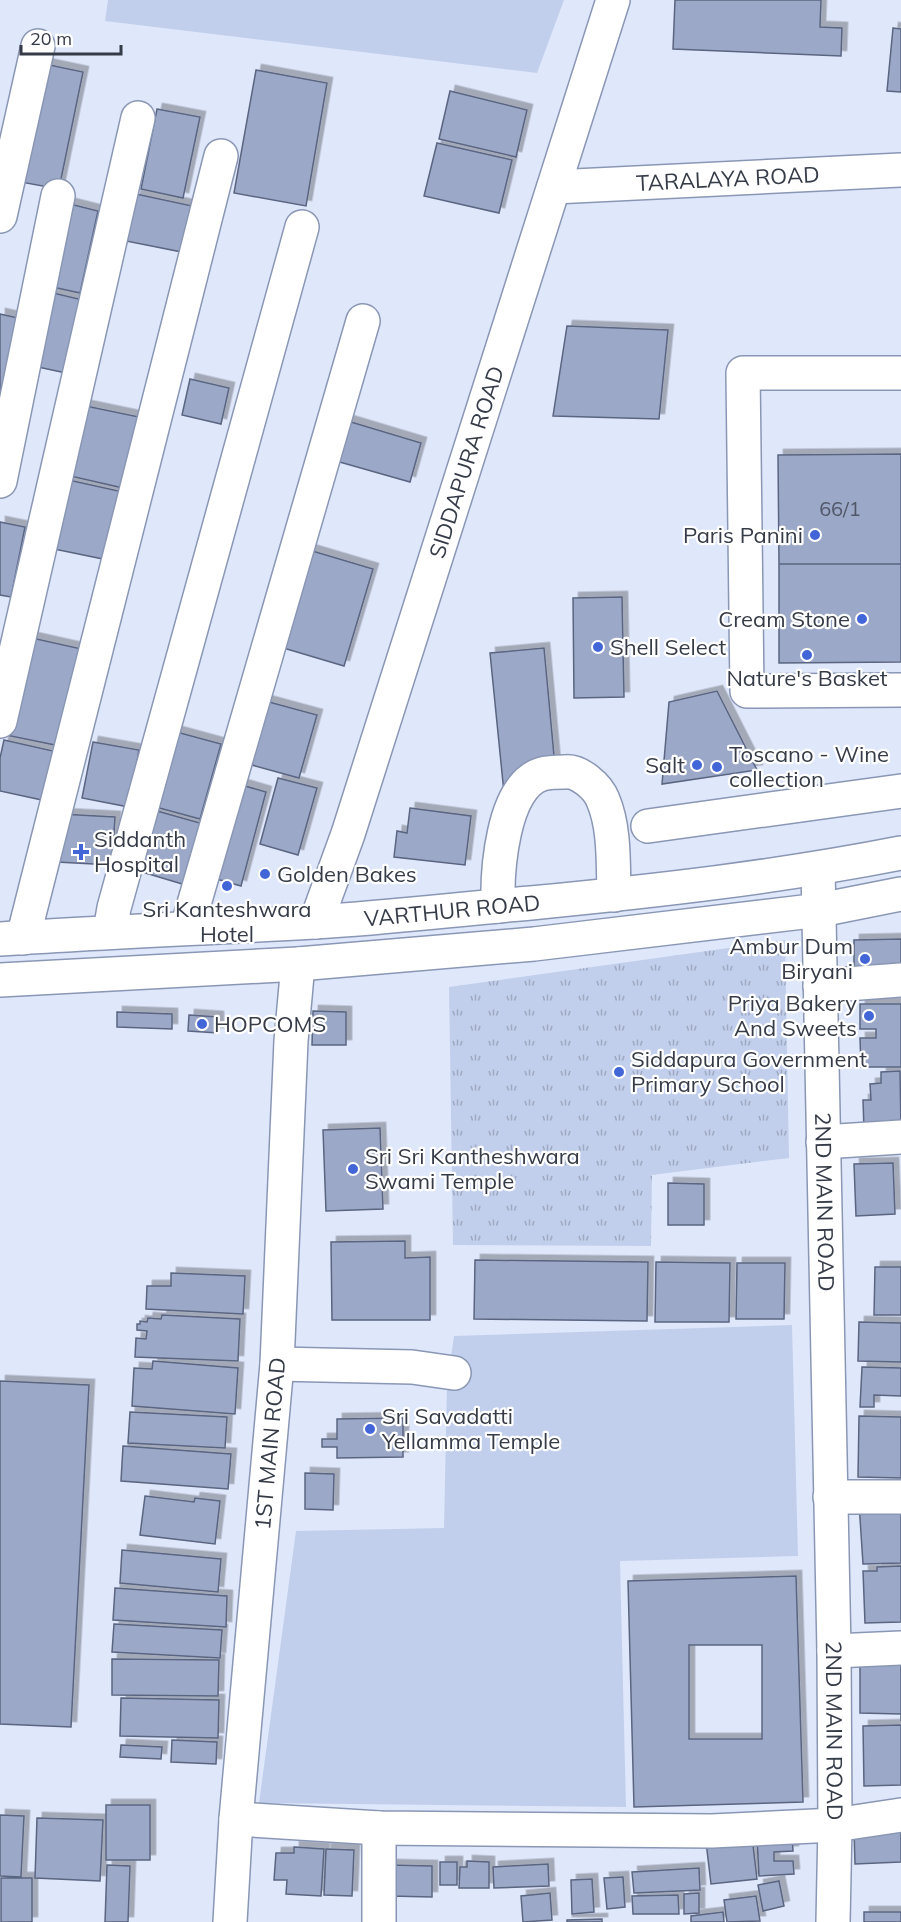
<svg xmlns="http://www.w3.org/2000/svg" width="901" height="1922" viewBox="0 0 901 1922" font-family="Mulish,sans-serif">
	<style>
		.grass { fill: #c2cfec }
		.park { fill: url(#park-tufts) }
		.building { fill: #9ca8c7; stroke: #5a6581; stroke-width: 1.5; fill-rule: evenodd; filter: url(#shadow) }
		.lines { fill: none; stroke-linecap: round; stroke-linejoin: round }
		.minor-casing { stroke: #8a97b4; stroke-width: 36 }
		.major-casing { stroke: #8a97b4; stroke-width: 36 }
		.minor { stroke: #fff; stroke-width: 33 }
		.major { stroke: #fff; stroke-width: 33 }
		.poi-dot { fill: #4266d8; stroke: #fff; stroke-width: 2 }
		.labels { text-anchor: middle; stroke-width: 4.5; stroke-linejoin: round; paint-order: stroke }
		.number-label { font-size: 20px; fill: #4f5667 }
		.street-label { font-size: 22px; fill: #353b47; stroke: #fff }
		.poi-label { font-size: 22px; fill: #353b47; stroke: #fff; text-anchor: start }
	</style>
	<defs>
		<pattern id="park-tufts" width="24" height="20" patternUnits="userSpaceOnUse" patternTransform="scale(1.5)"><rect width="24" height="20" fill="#c2cfec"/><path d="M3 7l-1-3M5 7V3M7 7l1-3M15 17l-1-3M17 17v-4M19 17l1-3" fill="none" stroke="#9ea9c1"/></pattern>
		<filter id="shadow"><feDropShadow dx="5.5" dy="-5.5" stdDeviation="0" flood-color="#0004"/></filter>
	</defs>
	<rect width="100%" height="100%" fill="#dfe7fb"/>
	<path class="grass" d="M108,0H564L537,73L105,21Z
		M792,1325L798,1556L620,1561L626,1807L259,1803L296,1531L444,1528L447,1385L454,1336Z"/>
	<path class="park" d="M785,940L789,1158L652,1175L651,1246L453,1245L449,987Z"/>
	<path class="building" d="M675,0H821L820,27L842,28L841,56L673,49Z
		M893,28L901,29V92L887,91Z
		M40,63L83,72L59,189L15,181Z
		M256,70L327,83L306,206L234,193Z
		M450,91L527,110L516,157L439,139Z
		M157,109L200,117L183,198L141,189Z
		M437,143L512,160L499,213L424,196Z
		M136,194L197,207L187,253L126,241Z
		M66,203L98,211L80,293L48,286Z
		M49,292L87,301L71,374L33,366Z
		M0,314L27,320L0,436Z
		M567,326L668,330L659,419L553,416Z
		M190,379L229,388L221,424L182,415Z
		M81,405L139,417L123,488L66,475Z
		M341,419L421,443L410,482L329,459Z
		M901,454V564H779L778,455Z
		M64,479L123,492L108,560L49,548Z
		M0,522L25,527L11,597L0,595Z
		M309,550L373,569L344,666L280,647Z
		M779,564H901V662L779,663Z
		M622,597L624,697L574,698L573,598Z
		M23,636L86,650L65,747L1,734Z
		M544,648L557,788L504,793L490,653Z
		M717,691L757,770L662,784L669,702Z
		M258,699L317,715L299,778L241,762Z
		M173,731L221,744L200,819L152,806Z
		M4,740L53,751L42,800L0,791V758Z
		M93,742L139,750L129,807L82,798Z
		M278,778L317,788L298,855L260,844Z
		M231,782L266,792L241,886L206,876Z
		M410,808L471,816L465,865L394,857L397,831L407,833Z
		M150,809L207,825L189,886L132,869Z
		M60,814L115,817L112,865L57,862Z
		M901,939V968L854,969V940Z
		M860,1004H901V1067H861L860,1038H876V1029H860Z
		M313,1011L346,1012V1045H312Z
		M117,1012L172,1014V1029L117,1027Z
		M189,1015L218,1017V1033L188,1031Z
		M900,1071L901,1129L864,1130L863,1100H871L870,1084L881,1083V1072Z
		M380,1128L383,1209L326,1211L323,1130Z
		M893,1163L895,1214L856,1216L854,1164Z
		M668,1183L704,1184V1225H668Z
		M405,1241V1258L430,1257V1320H332L331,1242Z
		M475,1260L648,1262L647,1321L474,1319Z
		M656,1262L730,1263L729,1322H655Z
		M737,1263H785L784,1319H736Z
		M875,1267H901V1315H874Z
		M171,1273L245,1276L243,1314L146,1309L147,1286H171Z
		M162,1315L240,1319L238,1361L135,1357L136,1338L146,1339L147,1331L137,1330V1324H140V1321L147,1322L148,1318L161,1319Z
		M859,1322L901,1323V1362L858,1361Z
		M153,1361L238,1368L235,1414L132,1406L134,1368L152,1369Z
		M862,1367L901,1368V1396L874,1395V1407H860Z
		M0,1381L89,1385L71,1727L0,1724Z
		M130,1412L227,1417L225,1448L128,1443Z
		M859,1416L901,1417V1478L858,1477Z
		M403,1418V1457L337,1458V1447H322V1439H337V1419Z
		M123,1446L231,1454L228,1489L121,1481Z
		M305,1473L334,1474L333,1510L305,1509Z
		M145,1496L194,1502L195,1498L220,1501L215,1544L140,1535Z
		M901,1501V1563L863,1564L859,1503Z
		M122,1550L221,1559L218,1592L120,1583Z
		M901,1566V1622L865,1623L863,1571H877V1567Z
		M796,1576L803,1802L634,1807L628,1581ZM689,1645H762V1739H689Z
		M115,1588L227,1596L226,1627L113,1620Z
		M114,1624L222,1630L220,1658L112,1652Z
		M860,1656H901V1721V1714L860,1713Z
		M112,1659L219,1660L218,1696L112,1695Z
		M121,1698L219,1700L218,1738L120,1736Z
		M901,1725V1785L864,1786L863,1726Z
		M172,1740L217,1742L216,1764L171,1762Z
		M121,1745L162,1747L161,1759L120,1757Z
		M106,1805H150V1860H106Z
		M0,1815L24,1816L21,1877L0,1876Z
		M37,1818L103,1820L100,1881L35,1878Z
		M901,1819V1862L855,1864L854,1830Z
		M792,1835L793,1851L774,1852V1861H793L794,1874L759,1876L757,1837Z
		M752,1837L757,1879L711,1884L706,1842Z
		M294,1847L324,1849L321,1896L286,1894L287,1880H274L276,1853H294Z
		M326,1849L354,1850L352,1896L324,1895Z
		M467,1861L489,1862V1888H459L460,1867H467Z
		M440,1862H457V1885H440Z
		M548,1864L549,1886L494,1888L493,1867Z
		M107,1865L130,1866L128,1922H105Z
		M389,1865L432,1866V1897L389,1896Z
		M699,1868L700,1890L634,1893L632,1872Z
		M623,1877L625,1907L607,1909L604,1878Z
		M1,1878H32V1922H1Z
		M592,1879L594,1912L572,1914L571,1880Z
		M779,1881L784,1906L763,1911L758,1885Z
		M550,1893L552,1920L523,1922L521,1896Z
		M699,1893V1913L684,1914V1894Z
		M678,1895L679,1914H633L632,1896Z
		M756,1896L760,1921L727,1922L724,1900Z
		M723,1912L724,1922H691V1916Z
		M864,1912H901V1922H864Z
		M602,1919V1922H567V1920Z"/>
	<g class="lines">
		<g class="minor-casing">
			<g id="minor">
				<path id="s1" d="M554,187L901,170"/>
				<path d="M0,216L38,46"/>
				<path d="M901,373H743L747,691L901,690"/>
				<path d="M0,481L58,196"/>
				<path d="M0,721L138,118"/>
				<path d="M648,826L901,791"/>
				<path id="s2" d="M818,869L834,1651L835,1825L833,1922"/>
				<path d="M498,906C497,872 502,786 542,774C549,772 557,772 565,772C579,770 598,787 603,800C615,828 613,864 614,895"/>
				<path id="s3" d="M316,922L348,834L613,0"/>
				<path d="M187,928L363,321"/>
				<path d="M110,931L114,908L302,227"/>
				<path d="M23,938L221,156"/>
				<path d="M820,986L901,980"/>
				<path d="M823,1142L901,1137"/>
				<path d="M277,1364L412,1367L454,1373"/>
				<path d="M830,1497H901"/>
				<path d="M834,1651L901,1648"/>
				<path d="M236,1819L379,1828L712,1831L835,1825L901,1815"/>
				<path d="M379,1828V1922"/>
				<path id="s4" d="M230,1922L236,1819L277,1364L291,1041L298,964"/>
			</g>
		</g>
		<g class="major-casing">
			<g id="major">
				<path id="s5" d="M0,939C104,932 209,928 314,922C386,918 459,909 531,903C655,891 779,877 901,853"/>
				<path d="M0,980L298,964L534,944L820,910L901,894"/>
			</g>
		</g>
		<use href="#minor" class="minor"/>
		<use href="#major" class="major"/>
	</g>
	<g class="poi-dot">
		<circle cx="815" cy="535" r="6"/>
		<circle cx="862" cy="619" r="6"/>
		<circle cx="598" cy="647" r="6"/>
		<circle cx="807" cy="655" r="6"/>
		<circle cx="697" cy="765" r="6"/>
		<circle cx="717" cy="767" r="6"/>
		<path d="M78 843h6v6h6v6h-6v6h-6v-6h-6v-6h6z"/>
		<circle cx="265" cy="874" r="6"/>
		<circle cx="227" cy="886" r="6"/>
		<circle cx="865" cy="959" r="6"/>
		<circle cx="869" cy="1016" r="6"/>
		<circle cx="202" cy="1024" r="6"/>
		<circle cx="619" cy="1072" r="6"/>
		<circle cx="353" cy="1169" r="6"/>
		<circle cx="370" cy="1429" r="6"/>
	</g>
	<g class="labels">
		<g class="number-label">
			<text x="840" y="516">66/1</text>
		</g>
		<g class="street-label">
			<text dy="8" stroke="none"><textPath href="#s1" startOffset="174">TARALAYA ROAD</textPath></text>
			<text dy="8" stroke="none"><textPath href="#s3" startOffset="484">SIDDAPURA ROAD</textPath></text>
			<text dy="8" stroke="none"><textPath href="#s5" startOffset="453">VARTHUR ROAD</textPath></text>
			<text dy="8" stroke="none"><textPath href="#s2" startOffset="333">2ND MAIN ROAD</textPath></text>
			<text dy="8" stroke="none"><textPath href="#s4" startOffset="480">1ST MAIN ROAD</textPath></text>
			<text dy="8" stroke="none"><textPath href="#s2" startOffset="862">2ND MAIN ROAD</textPath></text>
		</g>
		<g class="poi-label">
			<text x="803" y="543" text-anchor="end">Paris Panini</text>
			<text x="850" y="627" text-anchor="end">Cream Stone</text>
			<text x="610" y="655">Shell Select</text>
			<text x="807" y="686" text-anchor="middle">Nature's Basket</text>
			<text x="729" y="762">Toscano - Wine<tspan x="729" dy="25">collection</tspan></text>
			<text x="685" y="773" text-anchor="end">Salt</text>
			<text x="94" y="847">Siddanth<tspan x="94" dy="25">Hospital</tspan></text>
			<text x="277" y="882">Golden Bakes</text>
			<text x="227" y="917" text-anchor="middle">Sri Kanteshwara<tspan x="227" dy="25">Hotel</tspan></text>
			<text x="853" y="954" text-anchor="end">Ambur Dum<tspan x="853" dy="25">Biryani</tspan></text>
			<text x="857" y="1011" text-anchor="end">Priya Bakery<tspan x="857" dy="25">And Sweets</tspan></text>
			<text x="214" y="1032">HOPCOMS</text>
			<text x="631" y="1067">Siddapura Government<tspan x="631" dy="25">Primary School</tspan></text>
			<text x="365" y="1164">Sri Sri Kantheshwara<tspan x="365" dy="25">Swami Temple</tspan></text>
			<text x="382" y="1424">Sri Savadatti<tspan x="382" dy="25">Yellamma Temple</tspan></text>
		</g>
	</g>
	<path d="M21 45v9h100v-9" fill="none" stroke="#353b47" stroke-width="3"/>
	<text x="30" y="45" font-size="18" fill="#353b47" stroke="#ffffff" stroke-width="4.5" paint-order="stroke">20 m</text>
</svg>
